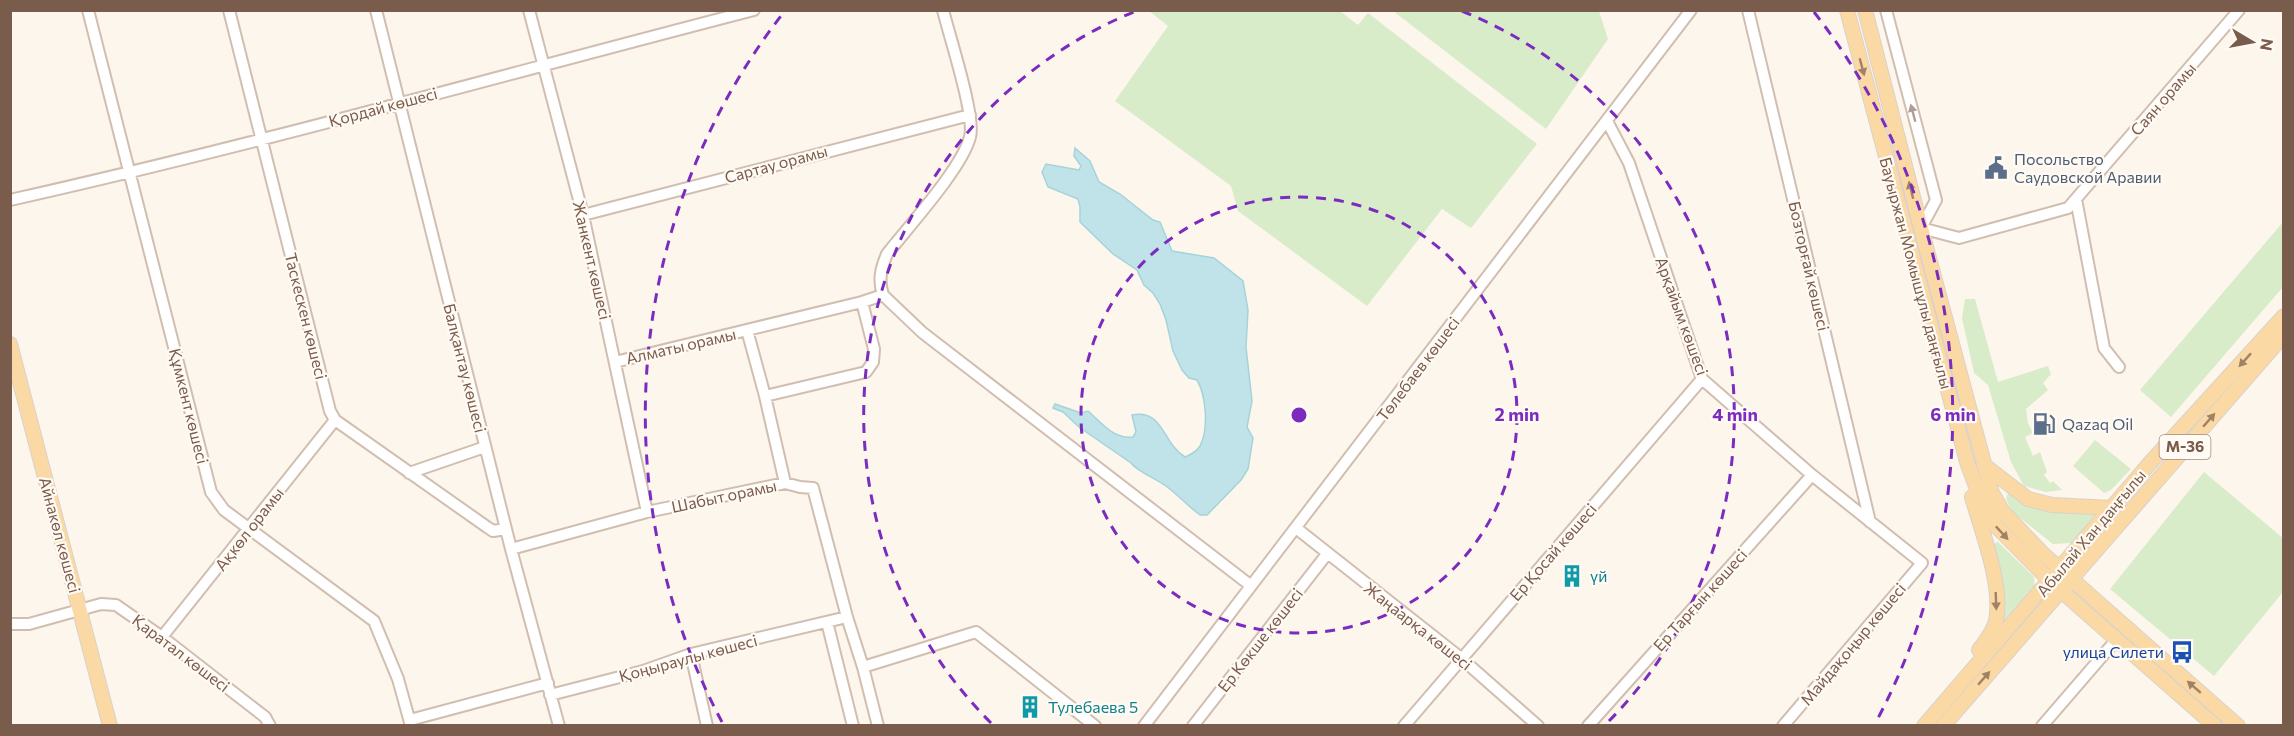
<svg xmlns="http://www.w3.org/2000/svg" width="2294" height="736" viewBox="0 0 2294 736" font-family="Commissioner,sans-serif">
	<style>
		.green { fill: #d8ecc9 }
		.water { fill: #bfe3e8; stroke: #a5d3da; stroke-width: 1.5 }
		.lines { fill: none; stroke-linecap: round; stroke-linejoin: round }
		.minor-casing { stroke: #d1beb0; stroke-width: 14 }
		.major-casing { stroke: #dad1cd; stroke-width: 16 }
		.minor { stroke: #fff; stroke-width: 10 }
		.major { stroke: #fbd9a5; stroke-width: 14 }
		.oneway { fill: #a18267 }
		.oneway2 { fill: #af9d94 }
		.ring { fill: none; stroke: #7b2cbf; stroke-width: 3; stroke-dasharray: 10 8 }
		.labels { text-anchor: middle; stroke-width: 4.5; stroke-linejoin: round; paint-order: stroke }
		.shield { fill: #fffaf3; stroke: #a28b7f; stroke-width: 1.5 }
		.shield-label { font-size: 15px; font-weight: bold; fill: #7a5c4d }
		.street-label { font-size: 16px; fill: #7a5c4d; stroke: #fffaf3 }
		.service-label { font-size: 16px; fill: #4e5e75; stroke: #fffaf3; text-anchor: start }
		.culture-label { font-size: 16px; fill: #0d838f; stroke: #fffaf3; text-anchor: start }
		.transit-label { font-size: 16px; fill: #164399; stroke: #fffaf3; text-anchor: end }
		.centre { fill: #7b2cbf; stroke: #fffaf3; stroke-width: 3 }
		.ring-label { font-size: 18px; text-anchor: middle; font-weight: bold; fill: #7b2cbf; stroke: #fffaf3; stroke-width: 4.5; stroke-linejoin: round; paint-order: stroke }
	</style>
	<rect width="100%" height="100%" fill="#fdf6ec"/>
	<path class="green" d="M1149,11H1340L1358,25L1368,13L1537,144L1471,228L1442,209L1367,306L1238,211L1231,186L1115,101L1168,26Z
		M1393,11H1599L1608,39L1546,129Z
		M2283,222V287L2171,417L2140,390Z
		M1965,299H1975L1998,382L2048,366L2051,374L2043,383L2048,390L2026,409L2028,423L2033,433L2025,437L2033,456L2040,452L2047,472L2044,475L2050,483L2053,481L2062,490L2046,492L2024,486L2011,462L1988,385L1974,373L1962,318Z
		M2095,440L2131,469L2111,490L2104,493L2073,466Z
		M2204,472L2284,539L2283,592L2214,676L2110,589Z
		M2009,491L2026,504L2059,512L2096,513L2094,519L2072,543L2053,544L2011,511L2006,498Z
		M1998,542L2034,577L2035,589L1998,633C2012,604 2000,573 1992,544Z"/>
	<path class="water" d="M1075,148L1090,161L1099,182L1120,194L1153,220L1160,222L1172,251L1214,258L1243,281L1248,310L1246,347L1252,401L1247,427L1253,438L1250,457L1248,469L1241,480L1207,515H1200C1188,506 1178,495 1166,486C1155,478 1138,472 1131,463L1079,427L1063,412L1053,408L1055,404L1081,413L1088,411C1101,422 1114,440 1133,437L1136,432L1132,415C1164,409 1162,443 1185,457C1190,455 1197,451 1200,446C1209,429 1206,395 1197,380L1189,378L1182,370L1173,351L1166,320L1160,304L1153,293L1144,285L1137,270L1113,254L1080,222V207L1078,199L1048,187L1042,172L1046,164L1079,170L1081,166L1074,156Z"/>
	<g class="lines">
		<g class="minor-casing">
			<path id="minor" d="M88,10L211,492L224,510L374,621L398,679L411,726
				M229,10L330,411L335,420L487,527L493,531L506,529
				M376,10L511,549L559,726
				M529,10L583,215L647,512
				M1748,10L1870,522
				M1886,10L1936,200L1921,228L1959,238L2068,208L2239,10
				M1607,121L1629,163L1702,379L1812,475L1922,563L1783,726
				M2076,199L2104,348L2119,367
				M10,200C260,144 506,74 754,10
				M583,215L970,115
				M883,295L923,333L1250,585
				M615,362L862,302
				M765,396L866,372L873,362L874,349L862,302L883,295C878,280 881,268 887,254C909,226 962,168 970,137C976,117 949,35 943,10
				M409,473L485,447
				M785,483L800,487L813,488L847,617
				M1296,528L1462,659L1538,726
				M511,549L647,512L785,483L765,396L747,330
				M827,622L853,726
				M10,624H29L101,604L116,605L162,637L265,717L270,726
				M162,637L335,420
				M691,654L707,726
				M550,695L643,671L691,654L847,617L863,667
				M410,720L548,683
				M878,726L863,667L976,632L1095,726
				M1144,726L1691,10
				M1193,726L1327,554
				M1404,726L1702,379
				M1588,726L1812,475
				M2042,726L2117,639"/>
		</g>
		<g class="major-casing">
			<path id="major" d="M1847,10L1967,462L1984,508L1996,526L2050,581L2215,726
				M1865,10L1921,228L1992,493L2003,512L2043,554L2238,726
				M10,344L110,726
				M1984,465L2028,499L2052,505L2112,508
				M1972,497C1982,532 2003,585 1996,621C1993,632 1986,641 1979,650
				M1924,726L2150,463L2284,316
				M1943,726L2284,335"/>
		</g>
		<use href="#minor" class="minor"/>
		<use href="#major" class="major"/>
	</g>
	<defs><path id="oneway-solid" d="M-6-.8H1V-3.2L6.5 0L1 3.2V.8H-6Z" transform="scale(1.5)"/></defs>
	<g class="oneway">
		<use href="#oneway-solid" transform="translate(1862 67) rotate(75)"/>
		<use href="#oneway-solid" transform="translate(1911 190) rotate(-104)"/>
		<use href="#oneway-solid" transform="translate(2245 360) rotate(132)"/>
		<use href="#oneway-solid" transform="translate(2209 420) rotate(-49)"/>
		<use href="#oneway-solid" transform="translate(2002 533) rotate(47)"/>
		<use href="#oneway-solid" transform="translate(1996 601) rotate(88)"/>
		<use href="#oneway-solid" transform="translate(1984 678) rotate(-49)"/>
		<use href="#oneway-solid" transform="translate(2194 687) rotate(-139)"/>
	</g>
	<use class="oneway2" href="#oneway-solid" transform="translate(1913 113) rotate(-105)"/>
	<g class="ring">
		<circle cx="1299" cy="415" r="218"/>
		<path d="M991 723A436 436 0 0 1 1136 11M1462 11A436 436 0 0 1 1607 723"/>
		<path d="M722 722A654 654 0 0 1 784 12M1814 12A654 654 0 0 1 1876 722"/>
	</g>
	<defs>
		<g id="civic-bare" transform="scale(1.8)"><path d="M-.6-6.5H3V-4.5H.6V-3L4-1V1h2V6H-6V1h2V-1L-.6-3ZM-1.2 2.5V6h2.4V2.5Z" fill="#5c6f8a" stroke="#fffaf3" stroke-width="2.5" paint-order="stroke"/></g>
		<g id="fuel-bare" transform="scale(1.8)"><path d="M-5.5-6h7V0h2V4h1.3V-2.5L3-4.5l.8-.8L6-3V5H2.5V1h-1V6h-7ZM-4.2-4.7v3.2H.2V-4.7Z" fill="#5c6f8a" stroke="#fffaf3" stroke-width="2.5" paint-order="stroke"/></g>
		<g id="building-bare" transform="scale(1.8)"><path d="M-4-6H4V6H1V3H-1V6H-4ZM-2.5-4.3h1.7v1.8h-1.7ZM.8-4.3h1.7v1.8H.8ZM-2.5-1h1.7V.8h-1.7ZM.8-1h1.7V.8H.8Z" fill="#0f9aa8" stroke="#fffaf3" stroke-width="2.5" paint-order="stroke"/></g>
		<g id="bus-bare" transform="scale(1.8)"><path d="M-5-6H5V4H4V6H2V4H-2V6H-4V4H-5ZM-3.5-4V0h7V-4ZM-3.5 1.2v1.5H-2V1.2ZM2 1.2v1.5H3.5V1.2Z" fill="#1a4fb4" stroke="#fffaf3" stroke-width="2.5" paint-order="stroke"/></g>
	</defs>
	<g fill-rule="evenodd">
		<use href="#civic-bare" x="1996" y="168"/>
		<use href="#fuel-bare" x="2044" y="424"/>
		<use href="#building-bare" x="1572" y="576"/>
		<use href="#bus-bare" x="2182" y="652"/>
		<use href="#building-bare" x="1030" y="707"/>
	</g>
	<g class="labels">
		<rect class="shield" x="2159.5" y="435" width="51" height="24" rx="4.5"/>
		<g class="shield-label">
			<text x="2185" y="452">M-36</text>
		</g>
		<g class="street-label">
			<text transform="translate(2163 99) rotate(-49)" y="6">Саян орамы</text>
			<text transform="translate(383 107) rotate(-15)" y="6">Қордай көшесі</text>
			<text transform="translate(776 164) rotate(-15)" y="6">Сартау орамы</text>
			<text transform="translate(592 260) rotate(77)" y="6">Жанкент көшесі</text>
			<text transform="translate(1809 266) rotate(77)" y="6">Бозторғай көшесі</text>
			<text transform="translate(1916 273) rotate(75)" y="6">Бауыржан Момышұлы даңғылы</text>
			<text transform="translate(306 316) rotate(76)" y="6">Таскескен көшесі</text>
			<text transform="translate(1682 316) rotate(70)" y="6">Арқайым көшесі</text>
			<text transform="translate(681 346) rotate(-13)" y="6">Алматы орамы</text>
			<text transform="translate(465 368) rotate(76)" y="6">Балқантау көшесі</text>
			<text transform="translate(1418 369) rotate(-53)" y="6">Төлебаев көшесі</text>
			<text transform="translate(189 406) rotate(76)" y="6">Құмкент көшесі</text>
			<text transform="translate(724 496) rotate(-12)" y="6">Шабыт орамы</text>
			<text transform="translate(249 529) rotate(-52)" y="6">Ақкөл орамы</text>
			<text transform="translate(2091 533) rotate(-50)" y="6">Абылай Хан даңғылы</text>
			<text transform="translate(60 535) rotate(75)" y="6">Айнакөл көшесі</text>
			<text transform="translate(1553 552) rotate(-49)" y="6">Ер Қосай көшесі</text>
			<text transform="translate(1700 600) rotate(-48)" y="6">Ер Тарғын көшесі</text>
			<text transform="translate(1418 626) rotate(38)" y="6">Жаңаарқа көшесі</text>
			<text transform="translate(1260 640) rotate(-52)" y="6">Ер Көкше көшесі</text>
			<text transform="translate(1853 644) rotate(-50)" y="6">Майдақоңыр көшесі</text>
			<text transform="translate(181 653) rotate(37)" y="6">Қаратал көшесі</text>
			<text transform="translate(688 658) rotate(-15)" y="6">Қоңыраулы көшесі</text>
		</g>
		<g class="service-label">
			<text x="2014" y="165">Посольство<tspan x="2014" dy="18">Саудовской Аравии</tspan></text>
			<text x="2062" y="430">Qazaq Oil</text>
		</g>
		<g class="culture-label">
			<text x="1590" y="582">үй</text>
			<text x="1048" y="713">Тулебаева 5</text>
		</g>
		<g class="transit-label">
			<text x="2164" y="658">улица Силети</text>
		</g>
	</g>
	<circle cx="1299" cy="415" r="9" class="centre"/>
	<g class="ring-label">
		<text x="1517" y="421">2 min</text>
		<text x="1735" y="421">4 min</text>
		<text x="1953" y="421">6 min</text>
	</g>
	<rect width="2294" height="736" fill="none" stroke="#7a5c4d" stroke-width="24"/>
	<g transform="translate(2252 42) rotate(100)" stroke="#fffaf3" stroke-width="4.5" paint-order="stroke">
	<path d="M0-4.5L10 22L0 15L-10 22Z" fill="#7a5c4d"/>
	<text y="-9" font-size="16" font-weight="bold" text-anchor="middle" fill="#7a5c4d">N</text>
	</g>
</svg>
